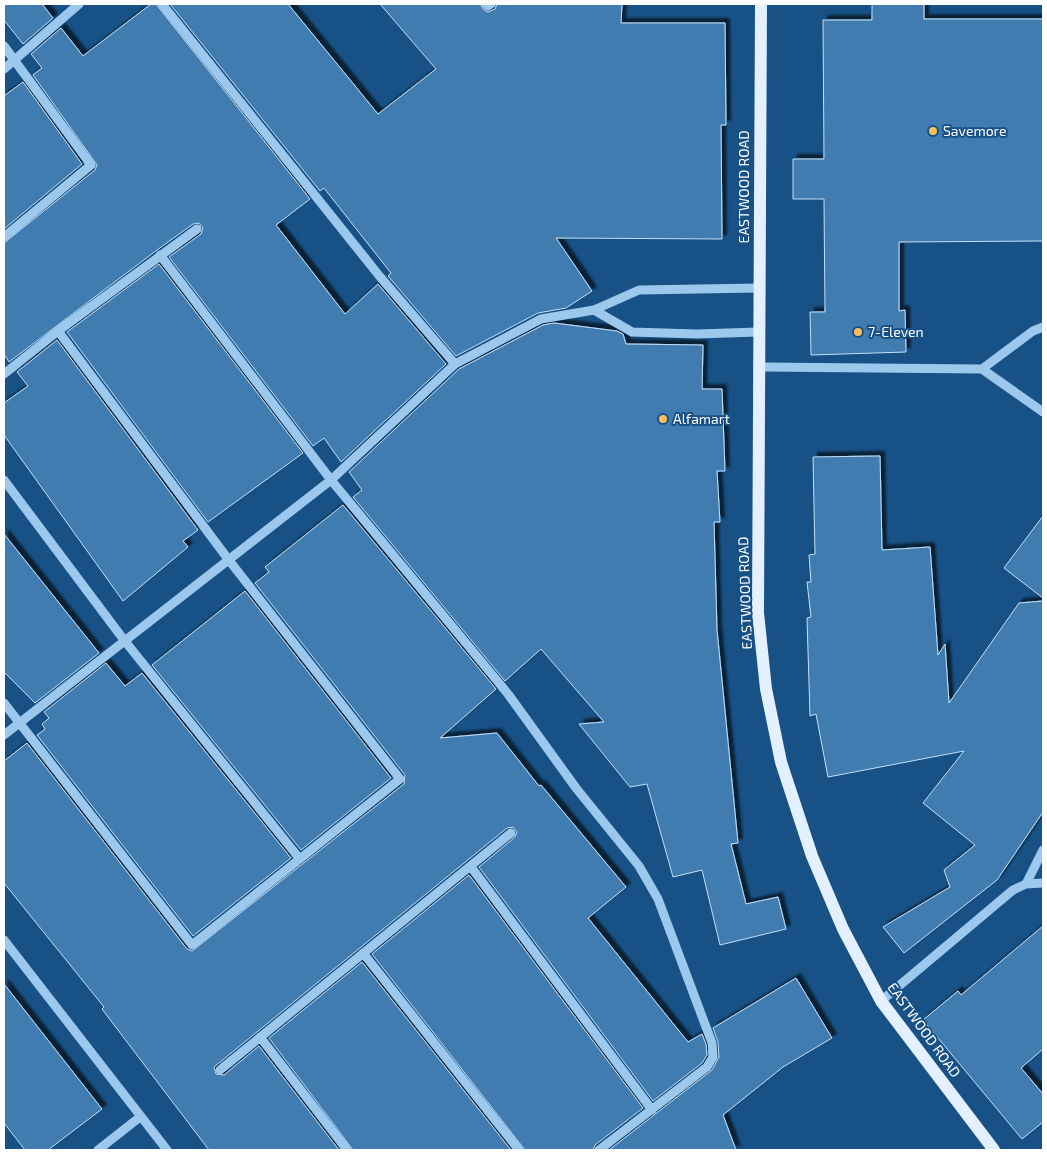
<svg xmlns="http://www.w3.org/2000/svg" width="1047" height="1154" viewBox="0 0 1047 1154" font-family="'Exo 2',sans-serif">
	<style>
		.building { fill: #407baf; stroke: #c2e0f9; filter: url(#shadow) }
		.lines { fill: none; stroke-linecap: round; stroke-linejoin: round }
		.minor { stroke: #9cc8ed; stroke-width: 9 }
		.major { stroke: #e2f0ff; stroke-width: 12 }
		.poi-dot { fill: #ffbf58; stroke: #175185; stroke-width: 2 }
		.labels { text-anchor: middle; stroke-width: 4; stroke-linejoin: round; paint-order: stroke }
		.poi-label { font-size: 14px; fill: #fff; stroke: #175185; text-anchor: start }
		.street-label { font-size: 14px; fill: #fff; stroke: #175185 }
	</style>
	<defs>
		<filter id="shadow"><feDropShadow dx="4.5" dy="-4.5" stdDeviation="1" flood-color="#0009"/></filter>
	</defs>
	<rect width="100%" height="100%" fill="#175185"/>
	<path class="building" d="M4,4H42L53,18L23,44L4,20Z
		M151,4H156L310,199L276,225L345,314L378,284L446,364L341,462L324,438L313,446L169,257L201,234L203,228L199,223L193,224L157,250L9,362L4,354V243L95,170L97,165L33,75L42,68L31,54L61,28L83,56Z
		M170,4H288L378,114L436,69L380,4H480L484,10L488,12L495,9L497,4H622L621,23H725L726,125H721L722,239L556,238L592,291L566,308L538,313L456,356L388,276L391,273L324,188L320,191Z
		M872,4H924V19H1043V241L899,242V311L905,310L906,352L811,355L810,312H825L824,199H793V159H824L823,20H872Z
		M23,82L82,164L4,229V96Z
		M159,264L303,453L208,522L67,332Z
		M554,323L617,331L623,334L626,344L703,345L702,389H722L725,471H717L720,522H714L717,630L738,843L731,844L746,904L778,897L786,929L720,945L702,870L673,877L647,784L630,787L579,724L604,722L541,649L505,681L353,497L362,490L349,472L459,369L543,325Z
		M57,340L198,530L183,541L188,547L123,601L4,435V403L28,386L17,372Z
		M880,456L882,550L930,547L938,655L945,644L949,703L1019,603L1043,601V812L997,880L904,953L883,927L950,887L944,870L975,845L923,803L964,751L828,777L816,714L810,716L807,618L811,617L807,582H811L809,555L815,554L813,457Z
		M343,505L496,689L440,738L497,733L539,786L541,785L626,887L588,918L688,1042L702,1034L706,1044L707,1055L702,1063L653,1101L479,867L515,837L517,832L513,827L507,828L214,1067L216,1074L224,1075L259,1046L339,1150H209L102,1009L104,1007L4,883V761L27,743L187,949L192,951L404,784L405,775L255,583L269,572L265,567Z
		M1043,516V598L1004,568Z
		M4,534L99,653L35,703L4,672Z
		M245,591L391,778L301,850L152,665Z
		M106,663L125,686L142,673L291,858L193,936L37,735L45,729L42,724L49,718L44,712Z
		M469,875L643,1108L595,1145L593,1150H525L372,954Z
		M1043,926V1049L1021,1068L1043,1094V1122L1022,1139L923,1020L958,991L961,995Z
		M362,962L511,1150H353L269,1038Z
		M796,978L832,1038L783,1067L723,1115L736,1150H609L712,1070L719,1057L718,1042L713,1028Z
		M4,984L102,1109L48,1150H25L4,1123Z"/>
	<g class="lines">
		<path class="minor" d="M162,4L381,278L455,364
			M486,4L488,6L491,4
			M4,46L91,165L4,237
			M4,69L79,4
			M160,255L331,480L508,694L576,788L639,866L658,899L712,1043L713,1057L707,1067L599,1150
			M594,310L632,332L697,334L758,332
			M758,367L982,369L1043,412
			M982,369L1033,331L1043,327
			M4,374L58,331L197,229
			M4,480L124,640L299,858
			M4,703L192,945L400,779L228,559L58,331
			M4,735L331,480L455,364L541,319L594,310L639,290L758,288
			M471,867L652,1110
			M1026,884L1043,850
			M4,940L167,1150
			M363,953L519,1150
			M881,1001L1013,890L1026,884L1043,883
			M260,1037L347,1150
			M220,1070L511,833
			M98,1150L140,1117"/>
		<path class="major" d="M761,4L758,613L766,689L781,762L812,856L843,929L881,1001L994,1150"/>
	</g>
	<g class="poi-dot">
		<circle cx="933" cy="131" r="5"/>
		<circle cx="858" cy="332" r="5"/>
		<circle cx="663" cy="419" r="5"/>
	</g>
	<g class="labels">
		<g class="poi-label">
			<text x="943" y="136">Savemore</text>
			<text x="868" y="337">7-Eleven</text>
			<text x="673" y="424">Alfamart</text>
		</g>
		<g class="street-label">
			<text transform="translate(744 187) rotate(-90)" y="5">EASTWOOD ROAD</text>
			<text transform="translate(745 593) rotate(-92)" y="5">EASTWOOD ROAD</text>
			<text transform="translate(924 1030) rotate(54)" y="5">EASTWOOD ROAD</text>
		</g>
	</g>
	<rect width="1047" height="1154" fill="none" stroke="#ffffff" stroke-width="10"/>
</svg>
